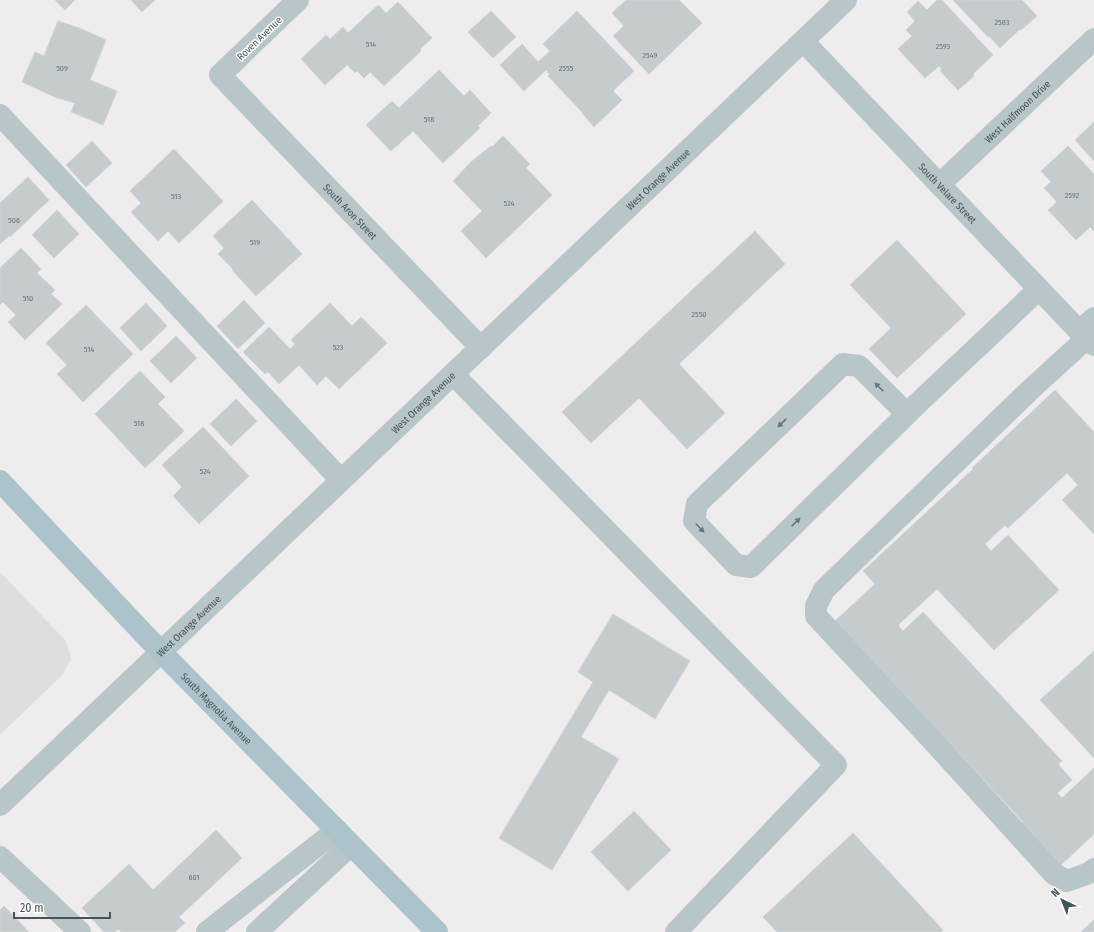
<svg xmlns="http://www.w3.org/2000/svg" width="1094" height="932" viewBox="0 0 1094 932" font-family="'Fira Sans Condensed',sans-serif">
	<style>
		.education { fill: #e0ddde }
		.building { fill: #c6cbce; stroke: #d0d4d8 }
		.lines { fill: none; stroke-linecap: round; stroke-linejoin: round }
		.minor { stroke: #b8c5c9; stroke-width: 22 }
		.major { stroke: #adc3cb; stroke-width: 22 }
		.oneway { fill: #68767b }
		.labels { text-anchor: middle; stroke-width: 3; stroke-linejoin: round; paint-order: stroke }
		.number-label { font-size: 8px; fill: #657276 }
		.street-label { font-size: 10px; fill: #455459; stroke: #fff }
	</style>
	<rect width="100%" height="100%" fill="#efeced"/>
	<path class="education" d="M0,572L66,641L71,659L62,675L0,735Z"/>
	<path class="building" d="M55,0H75L65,10Z
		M131,0H155L142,12Z
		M626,0H679L702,23L649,74L613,36L624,26L612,13Z
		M937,0H942L993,55L973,74L974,76L958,90L940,71L942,69L939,66L925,78L898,49L912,36L906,30L915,21L907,12L918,1L927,10Z
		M953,0H1022L1037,16L1021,30L1020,29L1000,48L989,36L988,37Z
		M398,2L432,38L420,49L421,51L384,86L370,72L364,78L357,71L355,73L347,65L325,85L301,59L326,35L330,39L343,27L348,33L378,5L386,13Z
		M491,11L516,37L493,58L468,32Z
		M577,11L634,71L613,91L622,100L594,127L582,113H583L548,76L550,75L546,70L524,91L500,65L522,44L538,62L550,51L543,44Z
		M58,21L82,29L106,40L90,80L117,91L103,125L71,112L75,103L57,98L22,82L35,52L44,56Z
		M439,70L464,96L470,90L491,113L478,126L480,128L443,163L413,131L391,151L366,125L392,101L399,108Z
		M1094,122V161L1075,140Z
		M503,136L530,164L526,168L552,195L486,258L461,231L482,211L453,181L471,162L491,146L492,147Z
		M92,141L112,163L86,187L66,165Z
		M1068,146L1094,174V231L1090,227L1076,240L1048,210L1057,202L1044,188L1051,182L1041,171Z
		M174,149L223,201L179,243L168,231L158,241L131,212L141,203L130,191Z
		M28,177L49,200L10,237L9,236L0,244V203Z
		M252,200L302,254L256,296L232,270L233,269L218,254L224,248L213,236Z
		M57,210L79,234L54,258L32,235Z
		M755,231L785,264L679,364L725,413L687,449L639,398L591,443L562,412Z
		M897,240L966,314L897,378L869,349L891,328L850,285Z
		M21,248L41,269L37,273L55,290L51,294L62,304L25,340L8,322L16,315L3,302L0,305V268Z
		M244,300L265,323L238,349L217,326Z
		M146,303L167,326L141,351L120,328Z
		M330,303L352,326L361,317L387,343L339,389L326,376L317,385L299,365L279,384L268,372L265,374L243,352L269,327L290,349L295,344L291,340Z
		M86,305L133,354L83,402L57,374L67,365L46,343Z
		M176,336L197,358L171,383L150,361Z
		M140,371L165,397L158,404L184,431L145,468L95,414Z
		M1055,390L1094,432V534L1062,500L1078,485L1067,473L1008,528L1005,525L985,544L991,551L1008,535L1059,590L994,650L937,589L898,625L903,631L923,612L1062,761L1058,764L1072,780L1057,793L1062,798L1094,768V834L1060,866L1020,824L1023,822L875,663L833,623L875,584L863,571L973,469L972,468Z
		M236,399L257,421L231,446L210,424Z
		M203,427L249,476L199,524L173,496L182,487L162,465Z
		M613,614L690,661L655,719L609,690L581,737L619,759L552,870L499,838L593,682L578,672Z
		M1094,651V758L1040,700Z
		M634,811L671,850L628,891L591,852Z
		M216,830L242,858L179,917L185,923L175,932H121L118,929L115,932H104L82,908L129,864L153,890Z
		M853,833L943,930L941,932H777L763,917Z
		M4,906L29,932H0V910Z
		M1094,920V932H1081Z"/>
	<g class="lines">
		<g class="minor">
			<path id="s1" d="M298,0L220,75L481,348"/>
			<path id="s2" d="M803,41L1079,331L1094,345"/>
			<path d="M0,115L341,480"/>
			<path id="s3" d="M940,184L1094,39"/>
			<path d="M1079,331L1094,318"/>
			<path d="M1087,338L1029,391L824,590L816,606V616L932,740L1054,874L1067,881L1089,873L1094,869"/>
			<path d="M453,374L836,765L676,932"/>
			<path d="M907,414L859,366L843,364L697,504L694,521L736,565L751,567L907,414L917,404L1039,289"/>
			<path id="s4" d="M0,805L846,0"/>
			<path d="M0,857L80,932"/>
			<path d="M207,932L337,830"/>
			<path d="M257,932L351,845"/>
		</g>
		<path class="major" id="s5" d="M0,481L161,652L437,932"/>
	</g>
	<defs><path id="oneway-solid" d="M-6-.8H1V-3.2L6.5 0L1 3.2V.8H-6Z"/></defs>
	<g class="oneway">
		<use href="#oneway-solid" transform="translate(879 387) rotate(-135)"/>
		<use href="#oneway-solid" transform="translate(782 423) rotate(136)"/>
		<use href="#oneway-solid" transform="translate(796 522) rotate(-44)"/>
		<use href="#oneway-solid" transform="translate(700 528) rotate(46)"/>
	</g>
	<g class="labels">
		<g class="number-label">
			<text x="1002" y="25">2583</text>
			<text x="371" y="47">514</text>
			<text x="943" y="49">2593</text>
			<text x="650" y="58">2549</text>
			<text x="62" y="71">509</text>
			<text x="566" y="71">2555</text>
			<text x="429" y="122">518</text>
			<text x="1072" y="198">2592</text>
			<text x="176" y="199">513</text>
			<text x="509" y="206">524</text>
			<text x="14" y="223">506</text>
			<text x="255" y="245">519</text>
			<text x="28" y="301">510</text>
			<text x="699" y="317">2550</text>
			<text x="338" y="350">523</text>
			<text x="89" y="352">514</text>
			<text x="139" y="426">518</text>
			<text x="205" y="474">524</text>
			<text x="194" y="880">601</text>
		</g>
		<g class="street-label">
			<text transform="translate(259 38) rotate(-44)" y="4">Roven Avenue</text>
			<text dy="4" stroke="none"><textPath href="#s3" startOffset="106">West Halfmoon Drive</textPath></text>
			<text dy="4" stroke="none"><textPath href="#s4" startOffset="908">West Orange Avenue</textPath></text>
			<text dy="4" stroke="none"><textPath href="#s2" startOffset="210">South Velare Street</textPath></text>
			<text dy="4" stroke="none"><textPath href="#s1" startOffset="297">South Aron Street</textPath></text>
			<text dy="4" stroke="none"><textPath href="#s4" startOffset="584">West Orange Avenue</textPath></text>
			<text dy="4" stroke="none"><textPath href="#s4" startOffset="260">West Orange Avenue</textPath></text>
			<text dy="4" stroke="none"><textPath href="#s5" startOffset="314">South Magnolia Avenue</textPath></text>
		</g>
	</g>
	<g transform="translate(1062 900) rotate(317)" stroke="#ffffff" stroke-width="3" paint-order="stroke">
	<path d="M0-3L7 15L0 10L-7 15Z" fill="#455459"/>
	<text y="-6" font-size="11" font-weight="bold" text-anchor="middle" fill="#455459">N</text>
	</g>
	<path d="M14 912v6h96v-6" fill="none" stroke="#455459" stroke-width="2"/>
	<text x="20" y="912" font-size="12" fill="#455459" stroke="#ffffff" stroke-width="3" paint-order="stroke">20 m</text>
</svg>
